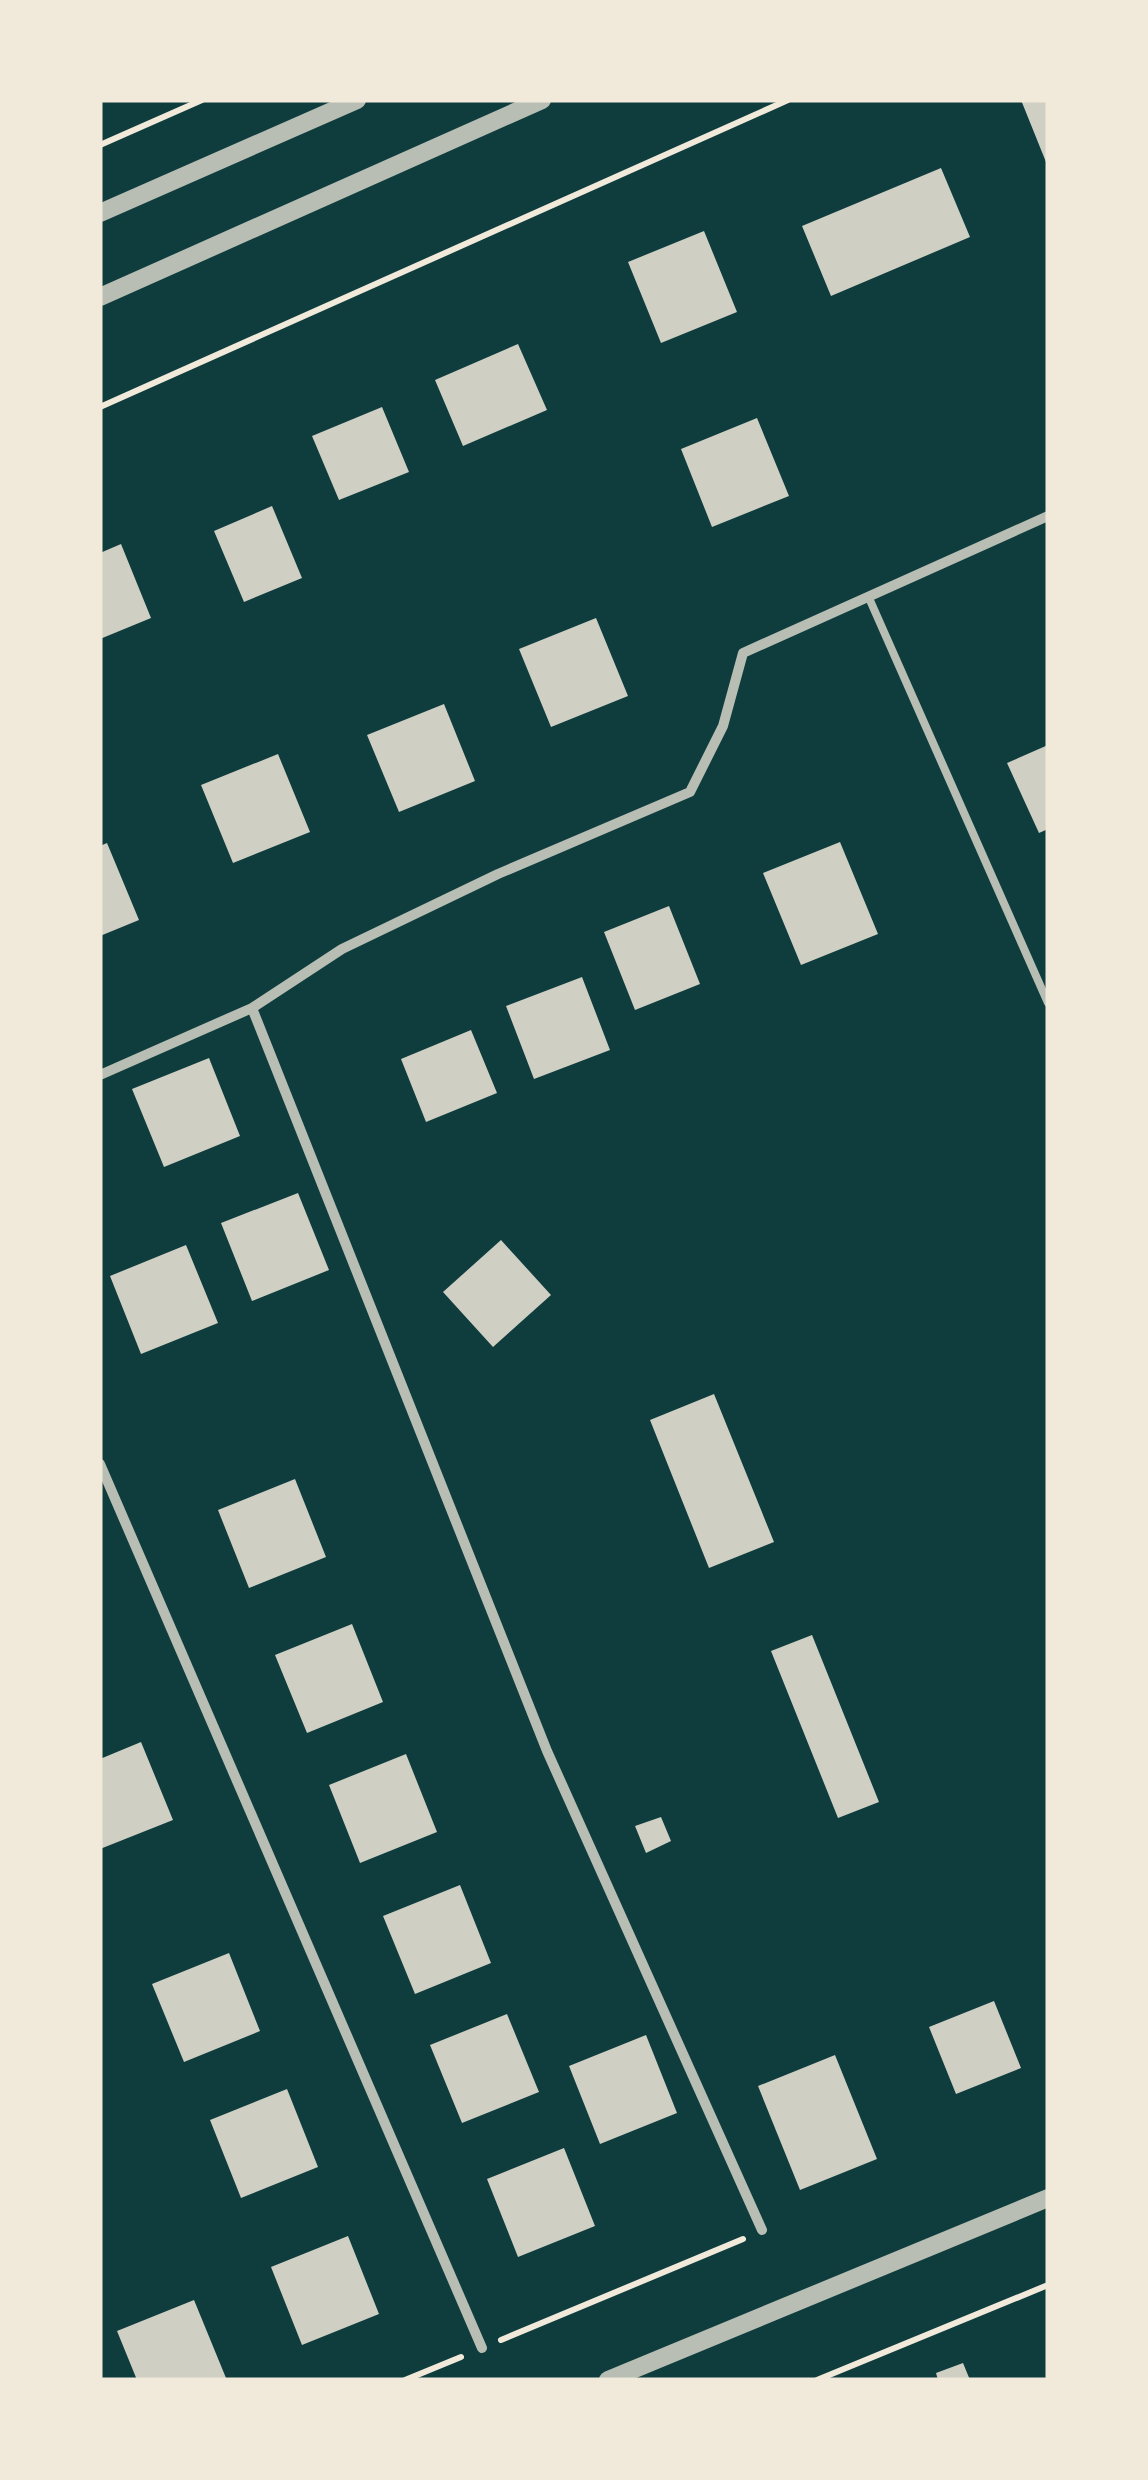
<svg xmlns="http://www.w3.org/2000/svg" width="1148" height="2480" viewBox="0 0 1148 2480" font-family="'DM Sans',sans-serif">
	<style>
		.building { fill: #cfcfc3 }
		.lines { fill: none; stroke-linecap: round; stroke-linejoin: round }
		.path { stroke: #f1e9da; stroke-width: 6 }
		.service { stroke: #b8beb3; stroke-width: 8 }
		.minor { stroke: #b8beb3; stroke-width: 10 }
		.tertiary { stroke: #b8beb3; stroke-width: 18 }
	</style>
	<rect width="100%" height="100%" fill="#0f3d3e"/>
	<path class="building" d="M1021,100H1048V167Z
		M941,168L970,237L831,296L802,226Z
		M704,231L737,312L661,343L628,262Z
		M518,344L547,410L463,446L435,380Z
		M382,407L409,472L339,500L312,436Z
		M757,418L789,496L712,527L681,449Z
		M272,506L302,578L244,602L214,531Z
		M121,544L151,618L100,639V553Z
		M596,618L628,696L551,727L519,649Z
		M444,704L475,781L399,812L367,735Z
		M1048,745V829L1039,833L1007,763Z
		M278,754L310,832L233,863L201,785Z
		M840,842L878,934L801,965L763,873Z
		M107,843L139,920L100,936V846Z
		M669,906L700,984L635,1010L604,932Z
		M582,977L610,1050L534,1079L506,1006Z
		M471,1030L497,1093L426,1122L401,1059Z
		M209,1058L240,1136L164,1167L132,1089Z
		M298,1193L329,1270L252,1301L221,1223Z
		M501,1240L551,1295L493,1347L443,1292Z
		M186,1245L218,1323L141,1354L110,1276Z
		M714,1394L774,1542L709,1568L650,1420Z
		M295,1479L326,1557L249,1588L218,1510Z
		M352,1624L383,1702L307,1733L275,1655Z
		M812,1635L879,1802L838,1818L771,1651Z
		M141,1742L173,1820L100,1849V1759Z
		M406,1754L437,1832L360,1863L329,1785Z
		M661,1817L671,1841L646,1853L635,1826Z
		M460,1885L491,1963L415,1994L383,1916Z
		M229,1953L260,2031L184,2062L152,1984Z
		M994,2001L1021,2068L956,2094L929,2027Z
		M507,2014L539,2092L462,2123L430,2045Z
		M646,2035L677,2113L600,2144L569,2066Z
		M835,2055L877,2159L800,2190L758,2086Z
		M287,2089L318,2167L241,2198L210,2120Z
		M564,2148L595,2226L518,2257L487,2179Z
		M348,2236L379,2314L302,2345L271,2267Z
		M194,2300L226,2378L137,2380L117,2331Z
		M963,2363L970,2380H938L936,2373Z"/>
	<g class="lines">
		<path class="path" d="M100,145L202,100
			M100,407L788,100
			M501,2340L743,2239
			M405,2380L461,2357
			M817,2380L1048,2285"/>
		<path class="service" d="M869,598L1048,1003"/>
		<path class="minor" d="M252,1008L547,1751L762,2230
			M100,1075L252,1008L342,949L498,874L690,792L723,726L743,653L1048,516
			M100,1464L482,2348"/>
		<path class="tertiary" d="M100,213L357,100
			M100,297L542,100
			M608,2380L1048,2198"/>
	</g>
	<rect width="1148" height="2480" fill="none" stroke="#f1e9da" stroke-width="205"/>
</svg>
